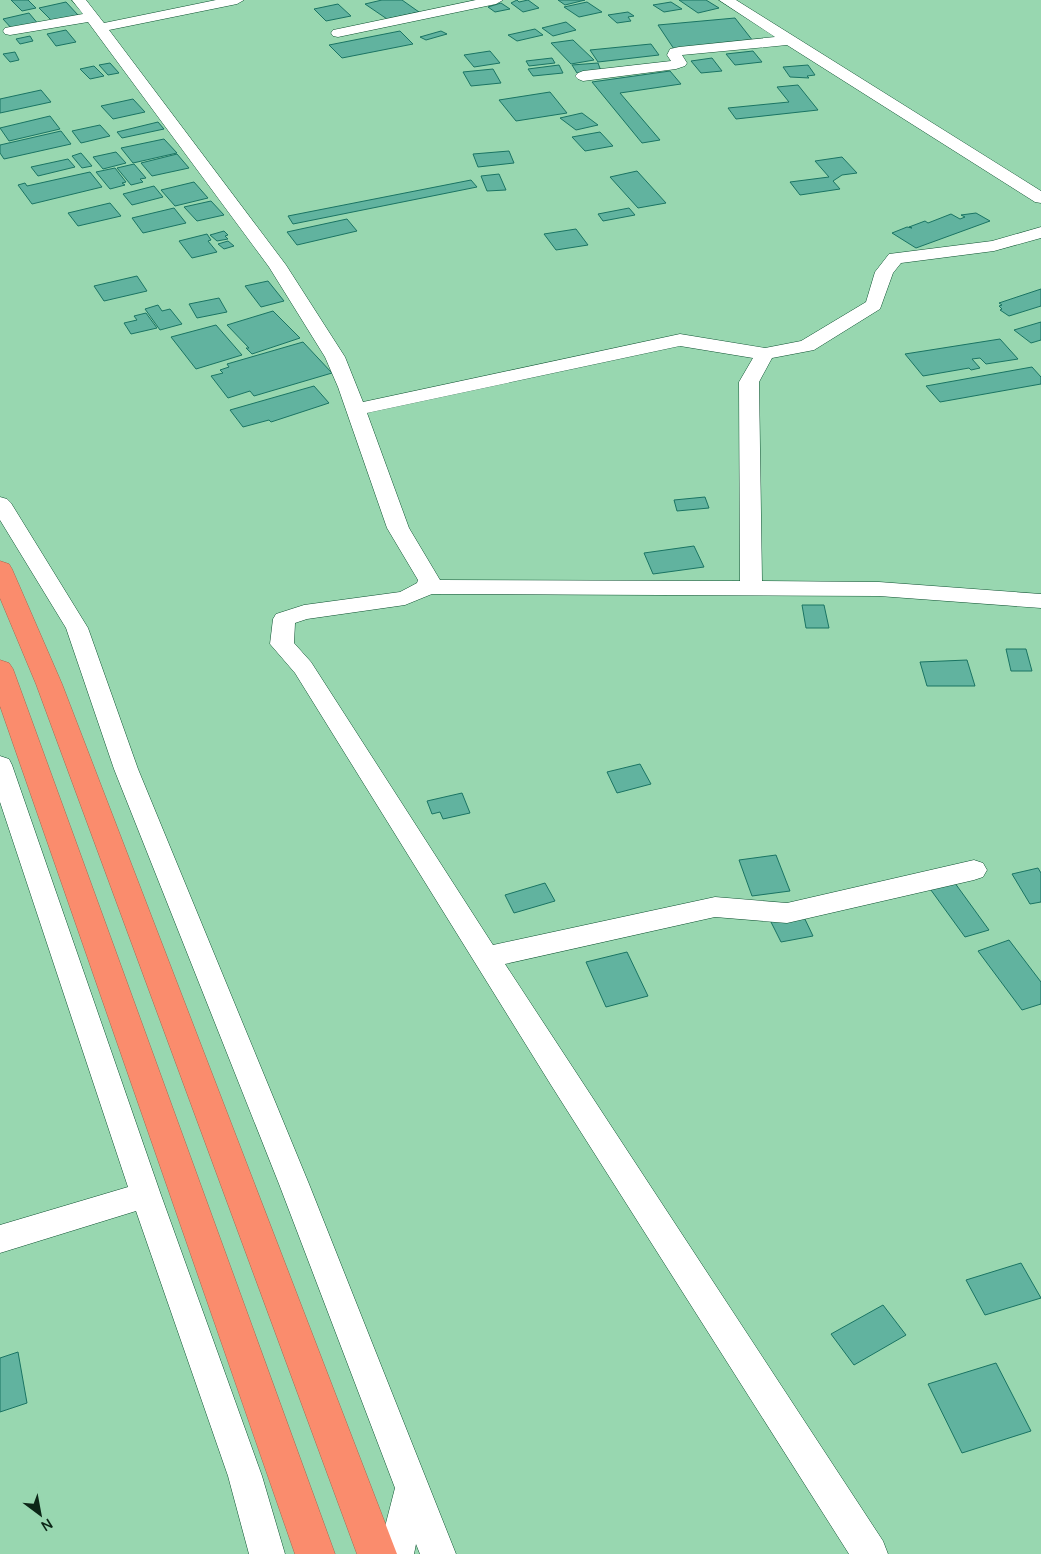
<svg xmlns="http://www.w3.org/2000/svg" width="1041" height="1554" viewBox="0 0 1041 1554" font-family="Manrope,sans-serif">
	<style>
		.building { fill: #61b39f; stroke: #1a7463 }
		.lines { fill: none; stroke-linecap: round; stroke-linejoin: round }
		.minor-casing { stroke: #0d5130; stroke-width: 1 }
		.highway-casing { stroke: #a7684f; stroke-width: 1 }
		.minor { fill: #fff; fill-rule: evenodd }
		.highway { fill: #fa8c6d; fill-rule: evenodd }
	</style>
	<rect width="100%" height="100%" fill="#98d7b0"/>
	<path class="building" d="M11,0H28L36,8L22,11Z
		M382,0H402L419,12L387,19L365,4Z
		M517,0L519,2L528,0L539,8L523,12L511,3Z
		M558,0H585L565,5Z
		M679,0H706L719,8L698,13Z
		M66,2L78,15L52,21L39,8Z
		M587,2L602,12L579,17L564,7Z
		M671,2L682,9L664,12L653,5Z
		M501,3L510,9L495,12L488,7Z
		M338,4L351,16L326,21L314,9Z
		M628,12L634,16L628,17L631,21L617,23L608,15Z
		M29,13L39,25L13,30L3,19Z
		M735,18L753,41L674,49L658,25Z
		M566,22L576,30L553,36L542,28Z
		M535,29L543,35L517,41L508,35Z
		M66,30L76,42L56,46L47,34Z
		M400,31L413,44L342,58L329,45Z
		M441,31L447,34L426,40L420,37Z
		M30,36L33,41L20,44L16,39Z
		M573,40L594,60L571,64L551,43Z
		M651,44L659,55L598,62L590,50Z
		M490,51L500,63L474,67L464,55Z
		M753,51L762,62L735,65L726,54Z
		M15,52L19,60L10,62L3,54Z
		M552,58L555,63L529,66L526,61Z
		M712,58L722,71L701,73L691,61Z
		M110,63L119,73L108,75L99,65Z
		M598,63L601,71L577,73L572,65Z
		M559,65L563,73L533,76L528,69Z
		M808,65L815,75L807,76L809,78L790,77L783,67Z
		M94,66L104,76L90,79L80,69Z
		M493,69L501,83L471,86L463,72Z
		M670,71L681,84L620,93L660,140L642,143L592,82Z
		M798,85L818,110L736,119L728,108L789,102L777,87Z
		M41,90L51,102L0,113V99Z
		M550,92L567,113L516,121L499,100Z
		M133,99L145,112L113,119L101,106Z
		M582,113L598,125L576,130L560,118Z
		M50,116L60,129L9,141L0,128Z
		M158,122L164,129L122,138L117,132Z
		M100,125L110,136L81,143L72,131Z
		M61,131L71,144L4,159L0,153V145Z
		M600,132L613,146L585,151L572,137Z
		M164,139L177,153L133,163L121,148Z
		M509,151L514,163L478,167L473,154Z
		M116,152L126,163L103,169L93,157Z
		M81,153L92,166L82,168L72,156Z
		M177,154L189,168L152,176L141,163Z
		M842,157L857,173L842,175L833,181L840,189L800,195L790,182L829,177L815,161Z
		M68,159L75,167L38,176L31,167Z
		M134,164L146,178L140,179L143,182L131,185L117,168Z
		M115,168L126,182L122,183L125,185L110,189L96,172Z
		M637,171L666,203L638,208L610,177Z
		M90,172L102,187L32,204L18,185L25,183L27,186Z
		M499,174L506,190L487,191L481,176Z
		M471,180L477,187L293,224L288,216Z
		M194,182L208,198L175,206L161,190Z
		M154,186L163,197L132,205L123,194Z
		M211,201L224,215L197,221L184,207Z
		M110,203L121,216L78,226L68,213Z
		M174,208L186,223L143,233L132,218Z
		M629,208L635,215L603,221L598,214Z
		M976,213L990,221L916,248L892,233L907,227L912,228L909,227L925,221L928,223L951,214L960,219L965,217L961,215Z
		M347,219L357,231L297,245L287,232Z
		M576,229L588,245L556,250L544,234Z
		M224,231L228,235L225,236L228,239L217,241L210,235Z
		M207,234L211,240L208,241L217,252L192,258L179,241Z
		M228,241L234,246L224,249L218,244Z
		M137,276L147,291L104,301L94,286Z
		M268,281L284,301L261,307L245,286Z
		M1041,289V306L1009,316L1000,310L1002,309L999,306L1002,305L999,303Z
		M219,298L227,312L197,318L189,304Z
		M158,305L162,311L170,309L182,324L160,330L145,309Z
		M273,311L300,338L252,354L246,348H249L227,325Z
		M146,313L157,328L131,334L124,323L137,320L134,316Z
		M1041,322V340L1031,343L1014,330Z
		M216,325L242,355L196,369L171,337Z
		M1000,339L1018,359L986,364L980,358L972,359L980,368L971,370L969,368L923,376L905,354Z
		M303,342L332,373L254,396L250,391L228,398L211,376L223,373L220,370L229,367L227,364Z
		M1032,367L1041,377V384L940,402L926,386Z
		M314,386L329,403L271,422L269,420L243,427L230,410Z
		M705,497L709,508L677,511L674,500Z
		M694,546L704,567L653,574L644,553Z
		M802,605H824L829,628H806Z
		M1006,649H1026L1032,671H1011Z
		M967,660L975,686H927L920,662Z
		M640,764L651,784L617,793L607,772Z
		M462,793L470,813L443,819L440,812L432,814L427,801Z
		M776,855L790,891L752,896L739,860Z
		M1038,868L1041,873V902L1030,904L1012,874Z
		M952,879L989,930L965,937L928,886Z
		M545,883L555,901L514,913L505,895Z
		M802,913L813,936L781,942L770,920Z
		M1009,940L1041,982V1004L1022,1010L978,951Z
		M627,952L648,996L606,1007L586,962Z
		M1021,1263L1041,1298L985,1315L966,1280Z
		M883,1305L906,1335L854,1365L831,1334Z
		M18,1352L27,1403L0,1412V1358Z
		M996,1363L1031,1431L962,1453L928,1384Z"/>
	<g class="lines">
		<g class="minor-casing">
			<path id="minor" d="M72,0H86L104,23L216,0H244L237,4L109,30L286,265L345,357L363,402L680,334L765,348L801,341L866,302L875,272L889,254L992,241L1041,227V238L994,251L901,263L893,273L880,309L814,350L772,358L759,382L762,581L879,582L1041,594V608L879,596L432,594L405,605L307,619L295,623L294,643L311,662L493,945L715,897L787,903L974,860L983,863L987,870L983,877L974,880L787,923L715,917L505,964L883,1541L888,1554H849L551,1085L295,673L270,644L273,619L276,614L304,605L400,592L417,583L418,580L387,528L338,387L325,357L269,267L88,22L10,35L5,34L3,31L5,28L10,27L83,14ZM680,346L753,358L739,382L740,581L440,580L409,528L367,413Z
				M476,0H503L496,4L338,37L333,36L331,33L333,30L338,29Z
				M719,0H736L1041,191V203L1035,202L787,45L682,55L687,63L685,66L676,69L583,81L578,79L575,76L578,73L583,71L671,61L667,55L670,49L679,47L775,37Z
				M0,497L7,499L11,503L88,628L138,769L309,1184L456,1554H420L416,1544L414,1554H378L395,1488L279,1184L114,769L66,628L0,520Z
				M0,756L9,759L12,765L161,1195L262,1476L285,1554H249L228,1476L136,1211L0,1253V1225L128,1187L0,802Z"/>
		</g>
		<g class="highway-casing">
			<path id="highway" d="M0,561L9,564L12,569L62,684L397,1554H357L36,684L0,598Z
				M0,660L9,663L13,669L335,1554H295L0,706Z"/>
		</g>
		<use href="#minor" class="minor"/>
		<use href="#highway" class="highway"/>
	</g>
	<g transform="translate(40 1514) rotate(148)" stroke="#98d7b0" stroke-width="4" paint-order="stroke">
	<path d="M0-4L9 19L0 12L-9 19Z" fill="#0c2617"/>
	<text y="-8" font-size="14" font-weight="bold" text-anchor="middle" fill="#0c2617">N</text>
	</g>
</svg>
